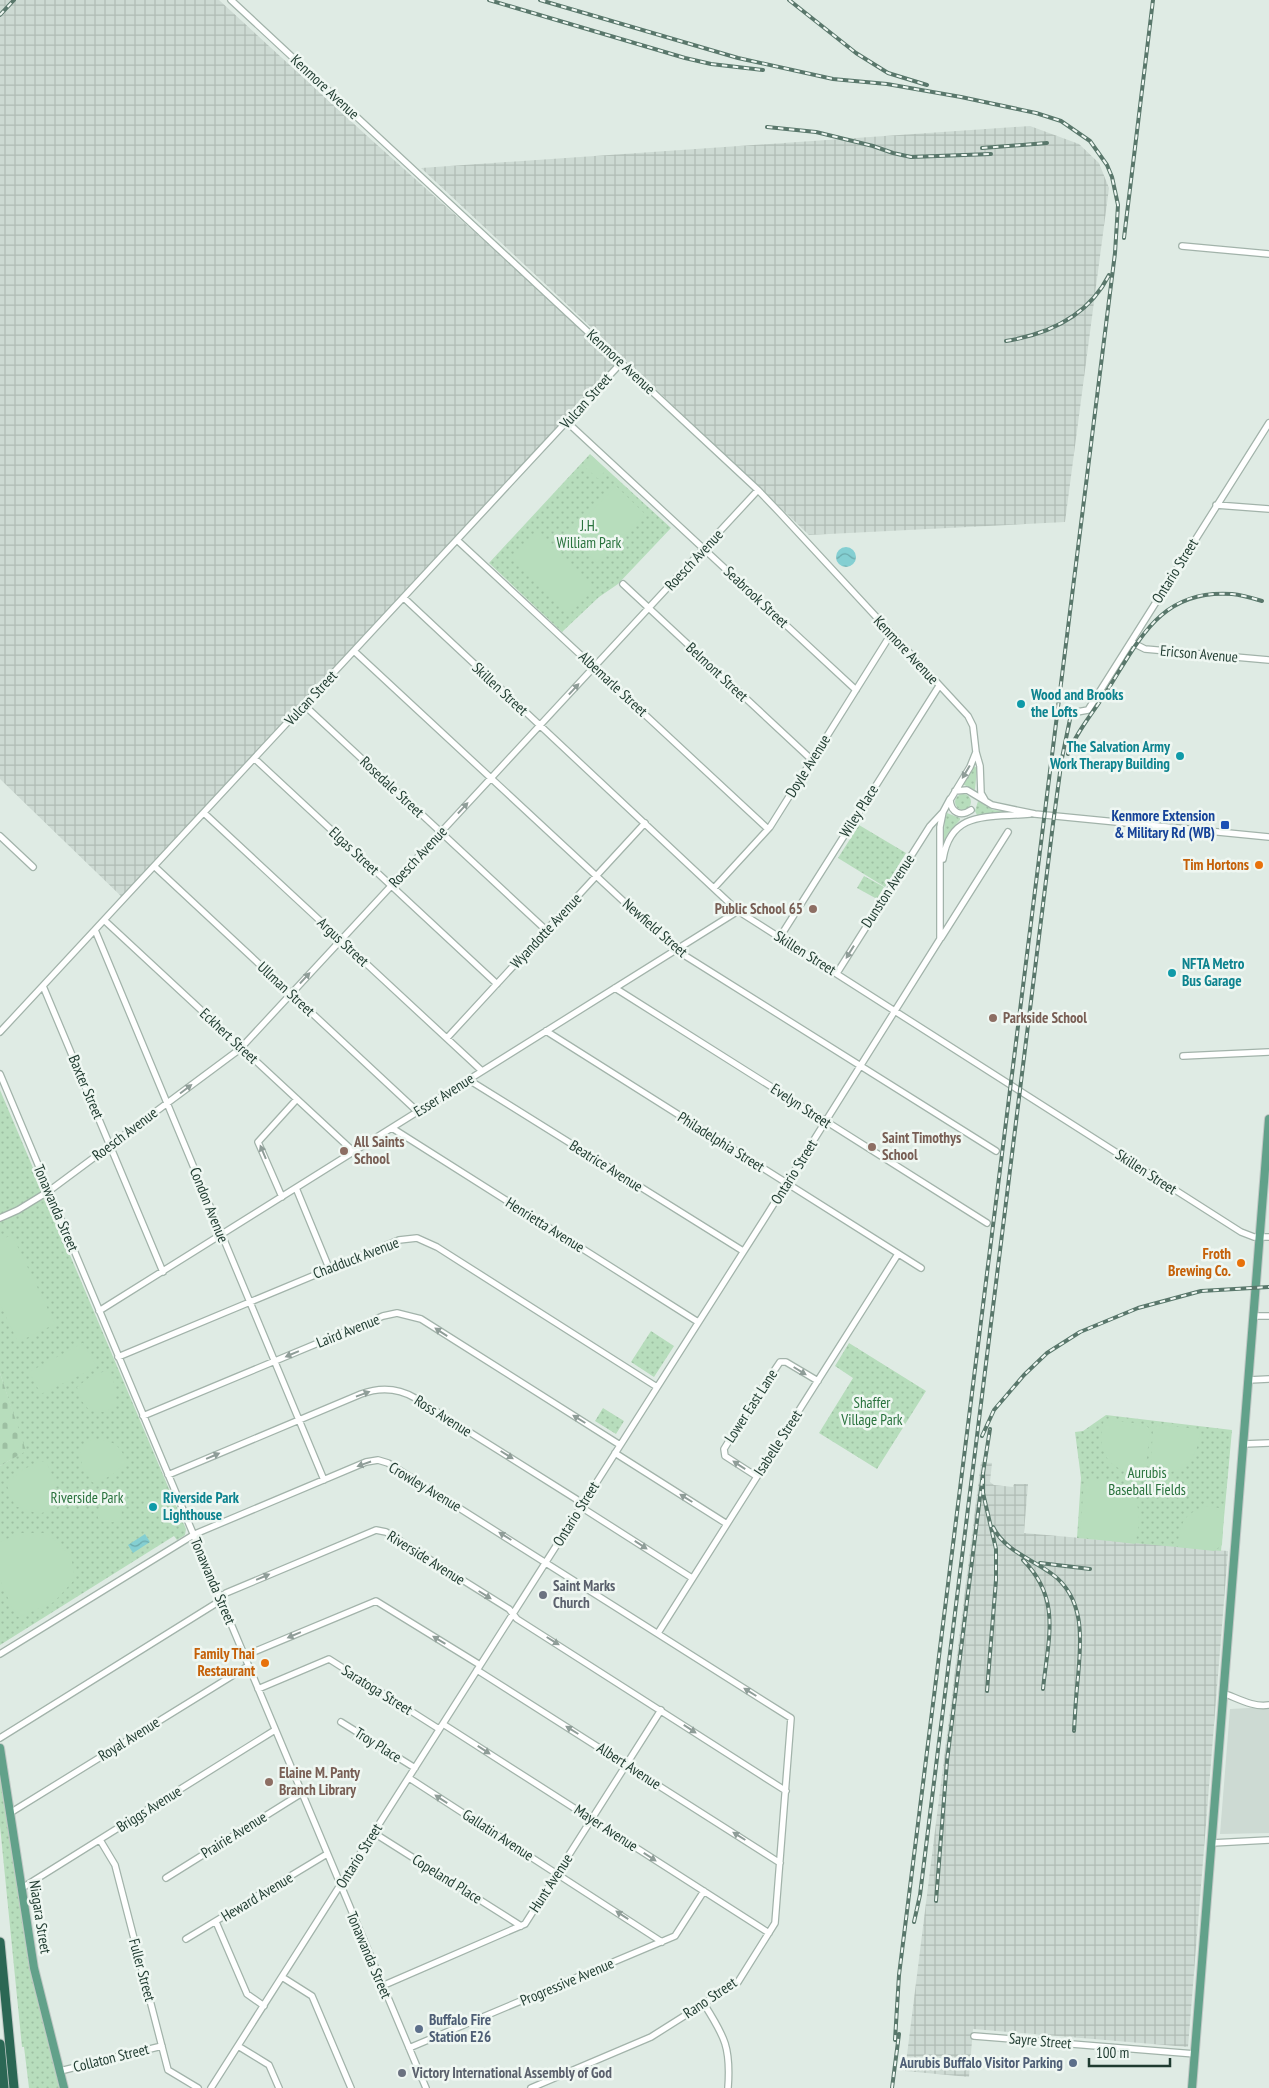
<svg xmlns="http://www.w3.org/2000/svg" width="1269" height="2088" viewBox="0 0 1269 2088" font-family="'PT Sans Narrow',sans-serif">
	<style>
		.built { fill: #cddad3 }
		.industrial { fill: url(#industrial-grid) }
		.grass { fill: url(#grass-dots) }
		.cemetery { fill: url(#cemetery-stones) }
		.garden { fill: #b7ddbc }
		.water { fill: url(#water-waves) }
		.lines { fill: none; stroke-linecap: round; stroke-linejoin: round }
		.minor-casing { stroke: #a2b3aa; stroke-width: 8 }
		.major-casing { stroke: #c0c8c5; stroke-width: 10 }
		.highway-casing { stroke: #c0c8c5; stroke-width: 11 }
		.minor { stroke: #fff; stroke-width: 5.5 }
		.major { stroke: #62a18a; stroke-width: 8 }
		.highway { stroke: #2b6754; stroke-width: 9 }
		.rail-casing { stroke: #59776b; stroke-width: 4 }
		.rail { stroke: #eff7f2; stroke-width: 2; stroke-dasharray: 5.5; stroke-linecap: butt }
		.oneway { fill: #8f9d98 }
		.culture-dot { fill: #0f9aa8; stroke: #eff7f2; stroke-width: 2 }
		.transit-dot { fill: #1a4fb4; stroke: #eff7f2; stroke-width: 2 }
		.food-dot { fill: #e8710a; stroke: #eff7f2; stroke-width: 2 }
		.education-dot { fill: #8d6e63; stroke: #eff7f2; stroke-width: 2 }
		.worship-dot { fill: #6b7280; stroke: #eff7f2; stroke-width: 2 }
		.service-dot { fill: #5c6f8a; stroke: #eff7f2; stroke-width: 2 }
		.labels { text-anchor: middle; stroke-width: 5; stroke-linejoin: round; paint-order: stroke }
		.street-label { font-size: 15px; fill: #1f3b30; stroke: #eff7f2 }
		.park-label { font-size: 15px; fill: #29723d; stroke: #eff7f2 }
		.culture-label { font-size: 15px; font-weight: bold; fill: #0d838f; stroke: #eff7f2; text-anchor: start }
		.transit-label { font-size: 15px; font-weight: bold; fill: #164399; stroke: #eff7f2; text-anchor: end }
		.food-label { font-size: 15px; font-weight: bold; fill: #c56008; stroke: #eff7f2; text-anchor: end }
		.education-label { font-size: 15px; font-weight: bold; fill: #785e54; stroke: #eff7f2; text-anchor: start }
		.worship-label { font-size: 15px; font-weight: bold; fill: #5b616d; stroke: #eff7f2; text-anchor: start }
		.service-label { font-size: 15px; font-weight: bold; fill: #4e5e75; stroke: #eff7f2; text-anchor: start }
	</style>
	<defs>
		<pattern id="industrial-grid" width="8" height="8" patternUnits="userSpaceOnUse" patternTransform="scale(1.25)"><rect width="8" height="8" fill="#cddad3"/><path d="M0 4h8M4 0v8" fill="none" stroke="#b0bcb5"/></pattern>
		<pattern id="grass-dots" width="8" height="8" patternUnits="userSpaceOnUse" patternTransform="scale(1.25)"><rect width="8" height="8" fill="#b7ddbc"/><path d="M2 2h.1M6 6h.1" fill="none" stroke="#9dbfa2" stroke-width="1.8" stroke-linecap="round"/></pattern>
		<pattern id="cemetery-stones" width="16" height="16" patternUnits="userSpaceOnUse" patternTransform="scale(1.25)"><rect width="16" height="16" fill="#b7ddbc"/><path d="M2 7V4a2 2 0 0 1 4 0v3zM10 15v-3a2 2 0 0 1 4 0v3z" fill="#9dbfa2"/></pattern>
		<pattern id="water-waves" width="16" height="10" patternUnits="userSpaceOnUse" patternTransform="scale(1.25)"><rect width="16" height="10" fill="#84cfd2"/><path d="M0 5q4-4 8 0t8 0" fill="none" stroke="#6ba9ab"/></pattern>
	</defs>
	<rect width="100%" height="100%" fill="#dfebe4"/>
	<path class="built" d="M1269,1707V1833L1220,1834L1230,1709Z"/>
	<path class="industrial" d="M0,0H219L366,135L621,363L124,899L0,779Z
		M1030,126L1079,144L1099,163L1109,188L1065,522L809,535L557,295L421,168Z
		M981,1462L992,1463L990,1482L994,1485L1013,1487L1014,1484H1028L1024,1533L1228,1551L1188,2047L973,2029L969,2077L905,2071Z"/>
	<path class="grass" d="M590,454L671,528L618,584L599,597L562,632L489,563Z
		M974,766L977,768L975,790L962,784Z
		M955 802a8 8 0 1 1 16 0a8 8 0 1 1-16 0Z
		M978,801L993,810L1014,812L977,815L975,811Z
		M947,813L960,818V820L948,833L943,844L945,819Z
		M859,825L906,853L885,887L838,858Z
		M864,876L884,887L877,899L857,888Z
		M0,1090L186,1529L185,1535L177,1540L174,1536L0,1645V1466L25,1451L0,1373Z
		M651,1331L674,1346L654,1377L631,1362Z
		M849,1343L926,1391L877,1469L819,1433L853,1378L835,1366Z
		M603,1408L624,1421L616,1434L595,1421Z
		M1106,1415L1232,1430L1221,1551L1077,1538L1081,1478L1075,1432L1083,1431Z
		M0,1774L30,1967L60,2088H29L24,2047H22L0,1826Z"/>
	<path class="cemetery" d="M0,1373L26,1451L0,1466Z"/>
	<path class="garden" d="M592,456L606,470L598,479L583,465Z
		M616,486L645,514L597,563L568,535Z
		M538,531L595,588L568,615L511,558Z
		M12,1235L55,1324L18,1342L0,1304V1240Z
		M83,1343L97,1367L41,1394L29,1372Z
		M105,1371L110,1373L116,1388V1406L105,1412L90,1411L81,1400L77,1387L90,1377Z
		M1104,1420L1144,1424L1150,1429L1145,1475C1110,1472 1095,1455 1104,1420Z
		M1158,1425L1200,1429C1198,1463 1183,1473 1150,1475L1153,1430Z
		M94,1439C114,1441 119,1444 127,1462L113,1474L96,1484L92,1482L82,1465L80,1446Z
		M41,1461L47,1463L55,1482L58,1507L39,1514L15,1506L6,1483L24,1469Z
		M1084,1481H1108L1130,1487C1141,1509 1141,1520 1135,1544L1080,1537Z
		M105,1498C120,1501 124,1506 120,1521L107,1523L99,1520C95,1512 101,1505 105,1498Z
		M1208,1506L1224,1509L1222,1545L1214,1551L1178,1547C1179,1524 1184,1512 1208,1506Z
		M20,1533H47L71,1556L75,1579L54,1602L19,1617L16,1616L0,1580V1542Z"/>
	<path class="water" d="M836 557a10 10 0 1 1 20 0a10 10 0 1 1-20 0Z
		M145,1534L150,1542L133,1553L128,1545Z"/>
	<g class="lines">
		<g class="minor-casing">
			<path id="minor" d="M231,0L758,490L780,513L968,716L973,726L976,752L980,766L981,793L985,800
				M1182,246L1269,254
				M567,422L856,690
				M1216,505L1269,509
				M457,540L768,829
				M623,584L812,760
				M404,598L738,911L1241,1232L1254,1237H1269
				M1131,642L1145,649L1269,660
				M354,651L676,950L996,1151
				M304,705L546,930
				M1077,712L1088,710L1269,423
				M255,759L497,984
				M955,791L967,790L992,805L1035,814L1269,837
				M971,810C961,817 951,813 950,800L970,767L976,752
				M204,813L482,1071
				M0,836L33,867
				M943,859C951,809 990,818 1030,814
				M154,866L418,1112
				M714,888L770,827L891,634
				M104,920L354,1152
				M95,930L324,1480
				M780,937L939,686
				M941,938L1008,832
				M837,973L930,826L943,812
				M43,986L163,1272
				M615,988L987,1223
				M546,1031L921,1268
				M0,1032L621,363
				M447,1038L645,823
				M1183,1056L1269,1052
				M0,1074L426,2088
				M469,1080L743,1251
				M392,1128L698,1322
				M296,1188L329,1268
				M282,1197L258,1142L297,1099
				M0,1218L18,1210L49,1191L240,1049L758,490
				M99,1311L738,911
				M1254,1316H1269
				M118,1357L399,1240L417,1238L437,1247L657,1387
				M1249,1380L1269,1379
				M143,1416L383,1316L397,1313L421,1319L620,1445
				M1244,1444L1269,1443
				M615,1453L727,1524
				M168,1475L361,1394C380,1387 398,1388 415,1398L576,1499L581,1507L692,1578
				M756,1476L725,1456L724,1449L751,1405L780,1362H786L818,1381
				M658,1633L898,1254
				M0,1654L195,1534L366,1462L378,1460L388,1463L791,1718L775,1923L738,1982L651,2037L531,2088
				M244,1656L376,1601L480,1665
				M477,1670L780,1863
				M258,1689L329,1659L439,1729
				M1223,1693C1237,1698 1254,1708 1269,1705
				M341,1722L415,1768
				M443,1724L769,1933
				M0,1738L215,1604L226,1593L376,1530L386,1532L509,1609L517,1619L786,1791
				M409,1778L662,1942
				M10,1813L248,1666
				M374,1833L521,1926
				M100,1840L115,1865L168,2070L198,2088
				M1212,1843L1269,1840
				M166,1878L302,1793
				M22,1888L275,1730
				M216,1922L247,1994L264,2006
				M186,1939L327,1854
				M282,1977L312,1996L351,2088
				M382,1986L525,1924L661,1710
				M704,2004C725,2037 731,2048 728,2088
				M974,2036L1195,2054
				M238,2046L269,2065L279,2088
				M409,2048L675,1936L704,1891
				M60,2071L162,2046
				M211,2088L763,1221L940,939V827L943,812L950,799"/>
		</g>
		<g class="major-casing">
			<path id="major" d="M0,1748L34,1968L64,2088
				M1192,2088L1269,1119"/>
		</g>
		<g class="highway-casing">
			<path id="highway" d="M0,1942L14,2088
				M0,2044L4,2088"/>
		</g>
		<use href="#minor" class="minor"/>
		<use href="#major" class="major"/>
		<use href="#highway" class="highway"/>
		<g class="rail-casing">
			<path id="rail" d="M489,0L685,58L711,64L763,70
				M540,0L738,58L833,79L887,84L961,97L1036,113L1061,121L1090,141L1107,165L1112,177L1118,205L1115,253L899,1975L895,2040
				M789,0L856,53L888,73L927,85
				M0,15L14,0
				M767,127L816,132L873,146L893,153L911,157L991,154
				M982,148L1047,143
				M1124,238L1153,0
				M1006,341C1049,334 1089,315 1109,275
				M1068,754C1077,730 1097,708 1110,686C1141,636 1163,589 1232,594C1242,595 1252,598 1262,601
				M982,1436L994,1410L1024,1375L1047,1353L1080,1332L1138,1308L1201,1291L1269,1287
				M993,1527C1005,1551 1032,1559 1052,1574C1086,1599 1081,1642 1078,1677C1076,1695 1075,1713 1074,1731
				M1023,1560C1062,1599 1048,1639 1043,1689
				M1040,1563L1090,1569
				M987,1691L996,1580V1549L983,1493V1473L990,1429
				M936,1901L947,1761L983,1473
				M914,1922L920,1895L1053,824L1062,758L1070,719
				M892,2088L899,2034"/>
		</g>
		<use href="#rail" class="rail"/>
	</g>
	<defs><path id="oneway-solid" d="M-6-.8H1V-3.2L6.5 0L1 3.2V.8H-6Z" transform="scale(1.25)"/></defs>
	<g class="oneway">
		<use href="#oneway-solid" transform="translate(574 689) rotate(-47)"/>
		<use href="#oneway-solid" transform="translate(966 772) rotate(121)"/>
		<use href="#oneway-solid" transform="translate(463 808) rotate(-47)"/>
		<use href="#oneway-solid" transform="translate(850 952) rotate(122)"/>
		<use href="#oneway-solid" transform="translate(305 978) rotate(-47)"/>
		<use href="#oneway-solid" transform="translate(186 1089) rotate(-37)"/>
		<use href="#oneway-solid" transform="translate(263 1152) rotate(-113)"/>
		<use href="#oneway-solid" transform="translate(441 1332) rotate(-147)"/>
		<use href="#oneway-solid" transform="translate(292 1354) rotate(157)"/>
		<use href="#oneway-solid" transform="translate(800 1371) rotate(32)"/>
		<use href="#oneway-solid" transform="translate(363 1394) rotate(-20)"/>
		<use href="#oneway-solid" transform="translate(579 1419) rotate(-148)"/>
		<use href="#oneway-solid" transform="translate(507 1455) rotate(32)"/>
		<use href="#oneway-solid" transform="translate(213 1456) rotate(-23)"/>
		<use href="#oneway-solid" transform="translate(364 1464) rotate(161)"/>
		<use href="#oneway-solid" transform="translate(739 1465) rotate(-147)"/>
		<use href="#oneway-solid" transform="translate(686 1498) rotate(-148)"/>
		<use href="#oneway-solid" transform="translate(505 1536) rotate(-148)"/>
		<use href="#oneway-solid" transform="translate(641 1545) rotate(33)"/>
		<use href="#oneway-solid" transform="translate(263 1577) rotate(-23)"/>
		<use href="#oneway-solid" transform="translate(485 1595) rotate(32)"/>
		<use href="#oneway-solid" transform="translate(294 1635) rotate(157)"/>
		<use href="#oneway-solid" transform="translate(439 1640) rotate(-149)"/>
		<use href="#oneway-solid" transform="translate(553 1641) rotate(32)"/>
		<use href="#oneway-solid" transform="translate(750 1692) rotate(-148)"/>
		<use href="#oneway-solid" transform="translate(690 1729) rotate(33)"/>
		<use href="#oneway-solid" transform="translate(572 1730) rotate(-148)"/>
		<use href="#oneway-solid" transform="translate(484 1750) rotate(33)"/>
		<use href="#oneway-solid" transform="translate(441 1799) rotate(-147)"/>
		<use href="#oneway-solid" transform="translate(739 1836) rotate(-148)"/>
		<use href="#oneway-solid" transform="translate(650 1857) rotate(33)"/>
		<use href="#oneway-solid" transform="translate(622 1915) rotate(-147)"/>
	</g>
	<g class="culture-dot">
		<circle cx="1021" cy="704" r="5"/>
		<circle cx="1180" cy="756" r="5"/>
		<circle cx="1172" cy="973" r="5"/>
		<circle cx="153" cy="1507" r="5"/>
	</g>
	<rect class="transit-dot" x="1220" y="820" width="10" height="10" rx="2.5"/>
	<g class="food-dot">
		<circle cx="1259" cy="865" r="5"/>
		<circle cx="1241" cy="1263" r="5"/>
		<circle cx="265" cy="1663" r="5"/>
	</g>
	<g class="education-dot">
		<circle cx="813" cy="909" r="5"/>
		<circle cx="993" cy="1018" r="5"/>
		<circle cx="872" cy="1147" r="5"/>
		<circle cx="344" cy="1151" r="5"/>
		<circle cx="269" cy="1782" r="5"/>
	</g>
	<g class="worship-dot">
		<circle cx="543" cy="1595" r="5"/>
		<circle cx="402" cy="2073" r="5"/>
	</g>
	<g class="service-dot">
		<circle cx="419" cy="2029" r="5"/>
		<circle cx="1073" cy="2063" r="5"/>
	</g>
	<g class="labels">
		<g class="street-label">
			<text transform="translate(325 87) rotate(43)" y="5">Kenmore Avenue</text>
			<text transform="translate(621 362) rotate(43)" y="5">Kenmore Avenue</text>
			<text transform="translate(586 401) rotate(-48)" y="5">Vulcan Street</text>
			<text transform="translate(694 560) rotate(-47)" y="5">Roesch Avenue</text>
			<text transform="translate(1175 571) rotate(-58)" y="5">Ontario Street</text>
			<text transform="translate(756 597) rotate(43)" y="5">Seabrook Street</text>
			<text transform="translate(906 650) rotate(47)" y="5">Kenmore Avenue</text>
			<text transform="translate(1199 654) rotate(5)" y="5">Ericson Avenue</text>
			<text transform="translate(717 672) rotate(43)" y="5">Belmont Street</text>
			<text transform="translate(613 684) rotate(43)" y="5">Albemarle Street</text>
			<text transform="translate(500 689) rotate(43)" y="5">Skillen Street</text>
			<text transform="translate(311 698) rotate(-47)" y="5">Vulcan Street</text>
			<text transform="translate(808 766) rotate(-58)" y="5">Doyle Avenue</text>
			<text transform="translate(392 787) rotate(43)" y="5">Rosedale Street</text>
			<text transform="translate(859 811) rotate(-58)" y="5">Wiley Place</text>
			<text transform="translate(354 851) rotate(43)" y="5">Elgas Street</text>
			<text transform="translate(418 857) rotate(-47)" y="5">Roesch Avenue</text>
			<text transform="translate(888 891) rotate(-57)" y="5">Dunston Avenue</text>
			<text transform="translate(655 928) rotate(41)" y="5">Newfield Street</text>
			<text transform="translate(546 931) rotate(-47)" y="5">Wyandotte Avenue</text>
			<text transform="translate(343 942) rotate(43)" y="5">Argus Street</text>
			<text transform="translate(805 953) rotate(32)" y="5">Skillen Street</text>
			<text transform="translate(286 989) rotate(43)" y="5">Ullman Street</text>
			<text transform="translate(229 1036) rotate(43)" y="5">Eckhert Street</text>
			<text transform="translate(86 1087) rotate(67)" y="5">Baxter Street</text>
			<text transform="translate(444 1095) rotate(-32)" y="5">Esser Avenue</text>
			<text transform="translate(801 1106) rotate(33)" y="5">Evelyn Street</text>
			<text transform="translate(125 1134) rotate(-37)" y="5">Roesch Avenue</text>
			<text transform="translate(721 1142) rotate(32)" y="5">Philadelphia Street</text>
			<text transform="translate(606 1166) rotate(32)" y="5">Beatrice Avenue</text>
			<text transform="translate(794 1172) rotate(-58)" y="5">Ontario Street</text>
			<text transform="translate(1146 1172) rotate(33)" y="5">Skillen Street</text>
			<text transform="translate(209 1205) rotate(68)" y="5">Condon Avenue</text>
			<text transform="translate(56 1208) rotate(67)" y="5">Tonawanda Street</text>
			<text transform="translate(545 1225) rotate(32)" y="5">Henrietta Avenue</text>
			<text transform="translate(356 1258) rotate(-21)" y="5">Chadduck Avenue</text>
			<text transform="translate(348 1331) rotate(-22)" y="5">Laird Avenue</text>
			<text transform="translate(751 1406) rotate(-57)" y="5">Lower East Lane</text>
			<text transform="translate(443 1416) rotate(32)" y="5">Ross Avenue</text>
			<text transform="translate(778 1443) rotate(-57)" y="5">Isabelle Street</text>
			<text transform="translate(425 1487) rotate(31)" y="5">Crowley Avenue</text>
			<text transform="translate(576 1514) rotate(-58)" y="5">Ontario Street</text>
			<text transform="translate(426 1558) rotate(32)" y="5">Riverside Avenue</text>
			<text transform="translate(213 1581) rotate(67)" y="5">Tonawanda Street</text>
			<text transform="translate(377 1690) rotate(32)" y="5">Saratoga Street</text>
			<text transform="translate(129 1739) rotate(-32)" y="5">Royal Avenue</text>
			<text transform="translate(378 1745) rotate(32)" y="5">Troy Place</text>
			<text transform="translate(629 1766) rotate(33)" y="5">Albert Avenue</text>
			<text transform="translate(149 1809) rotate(-32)" y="5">Briggs Avenue</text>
			<text transform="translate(606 1828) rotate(33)" y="5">Mayer Avenue</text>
			<text transform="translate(234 1835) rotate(-32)" y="5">Prairie Avenue</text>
			<text transform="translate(498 1835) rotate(33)" y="5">Gallatin Avenue</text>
			<text transform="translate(359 1856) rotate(-58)" y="5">Ontario Street</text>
			<text transform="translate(447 1879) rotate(32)" y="5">Copeland Place</text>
			<text transform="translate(551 1883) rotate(-57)" y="5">Hunt Avenue</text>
			<text transform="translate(257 1897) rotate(-31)" y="5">Heward Avenue</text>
			<text transform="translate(40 1917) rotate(81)" y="5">Niagara Street</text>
			<text transform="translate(369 1955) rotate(67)" y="5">Tonawanda Street</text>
			<text transform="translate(142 1970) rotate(75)" y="5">Fuller Street</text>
			<text transform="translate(567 1982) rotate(-23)" y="5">Progressive Avenue</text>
			<text transform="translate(710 1998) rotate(-34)" y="5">Rano Street</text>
			<text transform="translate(1040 2041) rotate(5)" y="5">Sayre Street</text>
			<text transform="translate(111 2058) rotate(-14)" y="5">Collaton Street</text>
		</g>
		<g class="park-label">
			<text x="589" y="531">J.H.<tspan x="589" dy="17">William Park</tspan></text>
			<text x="872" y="1408">Shaffer<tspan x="872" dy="17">Village Park</tspan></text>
			<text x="1147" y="1478">Aurubis<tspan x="1147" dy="17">Baseball Fields</tspan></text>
			<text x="87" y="1503">Riverside Park</text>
		</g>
		<g class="culture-label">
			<text x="1031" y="700">Wood and Brooks<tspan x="1031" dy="17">the Lofts</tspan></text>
			<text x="1170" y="752" text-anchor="end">The Salvation Army<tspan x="1170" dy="17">Work Therapy Building</tspan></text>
			<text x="1182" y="969">NFTA Metro<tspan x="1182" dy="17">Bus Garage</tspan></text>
			<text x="163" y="1503">Riverside Park<tspan x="163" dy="17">Lighthouse</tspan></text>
		</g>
		<g class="transit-label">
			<text x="1215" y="821">Kenmore Extension<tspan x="1215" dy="17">&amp; Military Rd (WB)</tspan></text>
		</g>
		<g class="food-label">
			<text x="1249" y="870">Tim Hortons</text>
			<text x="1231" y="1259">Froth<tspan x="1231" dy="17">Brewing Co.</tspan></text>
			<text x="255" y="1659">Family Thai<tspan x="255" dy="17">Restaurant</tspan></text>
		</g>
		<g class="education-label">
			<text x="803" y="914" text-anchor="end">Public School 65</text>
			<text x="1003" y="1023">Parkside School</text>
			<text x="882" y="1143">Saint Timothys<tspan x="882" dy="17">School</tspan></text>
			<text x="354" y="1147">All Saints<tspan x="354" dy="17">School</tspan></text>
			<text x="279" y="1778">Elaine M. Panty<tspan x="279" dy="17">Branch Library</tspan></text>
		</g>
		<g class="worship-label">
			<text x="553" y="1591">Saint Marks<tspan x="553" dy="17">Church</tspan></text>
			<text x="412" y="2078">Victory International Assembly of God</text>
		</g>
		<g class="service-label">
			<text x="429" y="2025">Buffalo Fire<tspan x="429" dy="17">Station E26</tspan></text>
			<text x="1063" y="2068" text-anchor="end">Aurubis Buffalo Visitor Parking</text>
		</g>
	</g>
	<path d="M1089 2058v8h81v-8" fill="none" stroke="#1f3b30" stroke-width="2.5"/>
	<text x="1096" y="2058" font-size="15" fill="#1f3b30" stroke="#eff7f2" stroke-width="4" paint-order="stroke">100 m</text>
</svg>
